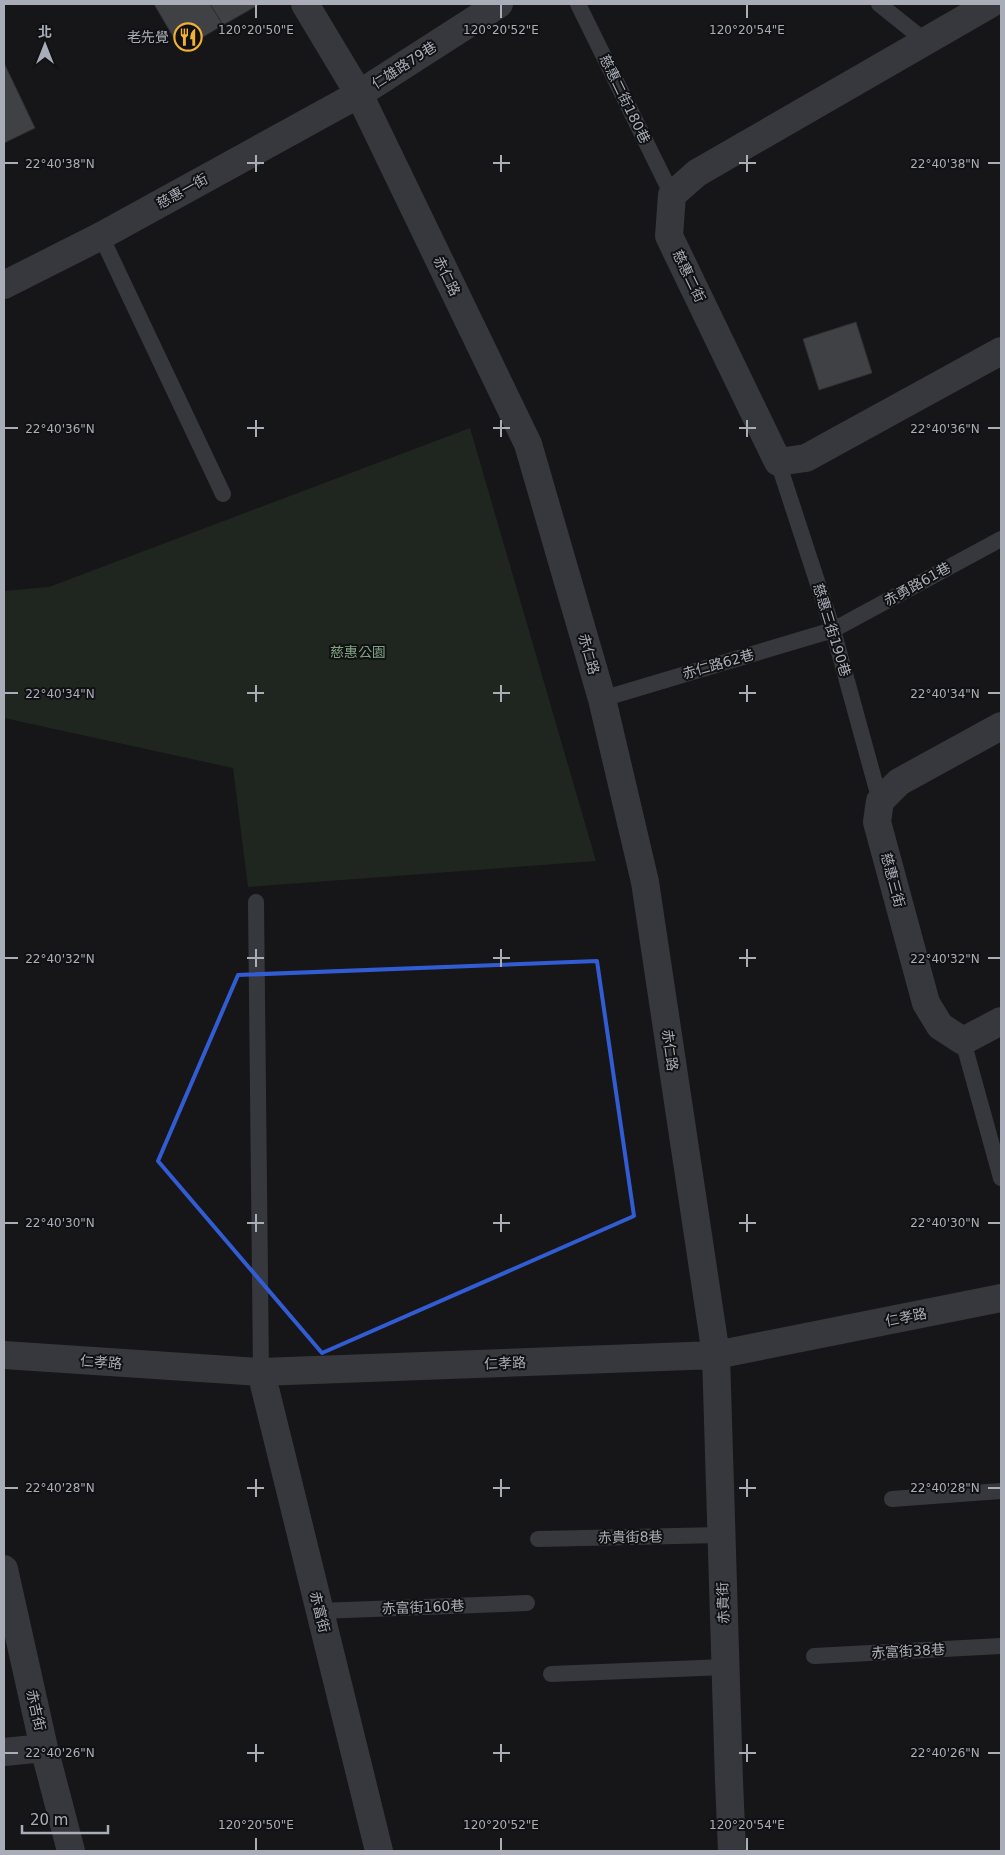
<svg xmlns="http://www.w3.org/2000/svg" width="1005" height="1855" viewBox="0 0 1005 1855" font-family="'DejaVu Sans','Noto Sans TC',sans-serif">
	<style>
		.green { fill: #1e261f }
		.building { fill: #404145; stroke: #303034 }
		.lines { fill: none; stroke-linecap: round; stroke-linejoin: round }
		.service { stroke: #37383d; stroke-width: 16 }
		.minor { stroke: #37383d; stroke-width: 28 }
		.marked { fill: none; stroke: #325cd3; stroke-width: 4; stroke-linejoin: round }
		.ticks { fill: none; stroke: #a8adb8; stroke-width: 2 }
		.labels { text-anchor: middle; stroke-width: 4; stroke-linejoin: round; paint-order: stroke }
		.poi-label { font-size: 14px; fill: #a8adb8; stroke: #111113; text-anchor: end }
		.street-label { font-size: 14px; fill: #a8adb8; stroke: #111113 }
		.park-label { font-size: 14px; fill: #7fa381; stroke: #111113 }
		.ticks-label { font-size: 12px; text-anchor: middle; fill: #a8adb8; stroke: #111113; stroke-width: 4; stroke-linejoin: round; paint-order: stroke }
	</style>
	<rect width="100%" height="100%" fill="#161618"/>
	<path class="green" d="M470,428L596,861L248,887L233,768L4,718V591L49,587Z"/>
	<path class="building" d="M154,4H210L223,25L181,50Z
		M210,4H260L223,25Z
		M4,63L35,128L4,143Z
		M856,322L872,373L819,390L803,339Z"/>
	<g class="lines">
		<path class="service" d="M578,4L672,195
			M879,4L924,40
			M101,236L223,494
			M778,462L833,630L880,801
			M602,699L833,630L1001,539
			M256,902L261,1372
			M963,1041L1001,1178
			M892,1499L1001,1491
			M538,1539L721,1535
			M320,1611L527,1603
			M814,1656L1001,1646
			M551,1674L725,1667"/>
		<path class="minor" d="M305,4L359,94L528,444L602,699L645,882L716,1355L729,1781L732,1851
			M990,4L697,173L672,195L669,236L778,462L806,458L1001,351
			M4,285L101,236L359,94L499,4
			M1001,726L899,782L880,801L877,822L926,1003L940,1026L963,1041L1001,1021
			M4,1355L261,1372L716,1355L1001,1298
			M261,1372L379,1851
			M4,1569L44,1748L71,1851
			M4,1752L44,1748"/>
	</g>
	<path class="marked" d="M597,961L634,1216L322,1353L158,1161L238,975Z"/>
	<path class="ticks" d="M256,5V18M501,5V18M747,5V18M256,155V172M501,155V172M747,155V172M5,163H18M247,163H264M493,163H510M739,163H756M988,163H1000M256,420V437M501,420V437M747,420V437M5,428H18M247,428H264M493,428H510M739,428H756M988,428H1000M256,685V702M501,685V702M747,685V702M5,693H18M247,693H264M493,693H510M739,693H756M988,693H1000M256,949V967M501,949V967M747,949V967M5,958H18M247,958H264M493,958H510M739,958H756M988,958H1000M256,1214V1232M501,1214V1232M747,1214V1232M5,1223H18M247,1223H264M493,1223H510M739,1223H756M988,1223H1000M256,1479V1497M501,1479V1497M747,1479V1497M5,1488H18M247,1488H264M493,1488H510M739,1488H756M988,1488H1000M256,1744V1762M501,1744V1762M747,1744V1762M5,1753H18M247,1753H264M493,1753H510M739,1753H756M988,1753H1000M256,1838V1850M501,1838V1850M747,1838V1850"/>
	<defs>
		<g id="restaurant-ring" transform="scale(1.4375)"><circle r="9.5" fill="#111113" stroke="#f2b134" stroke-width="1.5"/><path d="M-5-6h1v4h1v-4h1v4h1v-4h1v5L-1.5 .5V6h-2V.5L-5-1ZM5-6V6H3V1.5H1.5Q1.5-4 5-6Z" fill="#f2b134"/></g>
	</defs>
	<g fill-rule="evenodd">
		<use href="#restaurant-ring" x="188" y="37"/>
	</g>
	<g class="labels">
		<g class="poi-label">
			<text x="169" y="42">老先覺</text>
		</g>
		<g class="street-label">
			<text transform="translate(404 65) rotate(-33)" y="5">仁雄路79巷</text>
			<text transform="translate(625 99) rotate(64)" y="5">慈惠二街180巷</text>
			<text transform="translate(182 191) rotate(-29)" y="5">慈惠一街</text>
			<text transform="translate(447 276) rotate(64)" y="5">赤仁路</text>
			<text transform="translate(689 276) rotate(64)" y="5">慈惠二街</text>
			<text transform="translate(917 584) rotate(-29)" y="5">赤勇路61巷</text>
			<text transform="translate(832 630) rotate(73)" y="5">慈惠三街190巷</text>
			<text transform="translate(589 654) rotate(74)" y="5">赤仁路</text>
			<text transform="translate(718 664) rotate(-16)" y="5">赤仁路62巷</text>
			<text transform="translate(893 880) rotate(75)" y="5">慈惠三街</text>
			<text transform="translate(670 1050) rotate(82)" y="5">赤仁路</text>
			<text transform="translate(906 1317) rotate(-11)" y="5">仁孝路</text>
			<text transform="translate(101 1362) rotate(4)" y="5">仁孝路</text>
			<text transform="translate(505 1363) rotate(-2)" y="5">仁孝路</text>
			<text transform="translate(630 1537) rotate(-1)" y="5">赤貴街8巷</text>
			<text transform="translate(723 1603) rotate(-92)" y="5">赤貴街</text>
			<text transform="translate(423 1607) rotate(-2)" y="5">赤富街160巷</text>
			<text transform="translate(320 1612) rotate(76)" y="5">赤富街</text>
			<text transform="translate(908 1651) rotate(-3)" y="5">赤富街38巷</text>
			<text transform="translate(36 1710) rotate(77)" y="5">赤吉街</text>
		</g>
		<g class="park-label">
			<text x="358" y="657">慈惠公園</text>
		</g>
	</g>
	<g class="ticks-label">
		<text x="256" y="34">120°20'50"E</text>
		<text x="501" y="34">120°20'52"E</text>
		<text x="747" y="34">120°20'54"E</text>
		<text x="60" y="168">22°40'38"N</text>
		<text x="945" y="168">22°40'38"N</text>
		<text x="60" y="433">22°40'36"N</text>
		<text x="945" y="433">22°40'36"N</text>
		<text x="60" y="698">22°40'34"N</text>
		<text x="945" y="698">22°40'34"N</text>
		<text x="60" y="963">22°40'32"N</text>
		<text x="945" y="963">22°40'32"N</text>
		<text x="60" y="1227">22°40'30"N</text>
		<text x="945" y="1227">22°40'30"N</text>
		<text x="60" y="1492">22°40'28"N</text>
		<text x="945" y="1492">22°40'28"N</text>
		<text x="60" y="1757">22°40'26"N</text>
		<text x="945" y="1757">22°40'26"N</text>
		<text x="256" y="1829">120°20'50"E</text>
		<text x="501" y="1829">120°20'52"E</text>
		<text x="747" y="1829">120°20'54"E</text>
	</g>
	<rect width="1005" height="1855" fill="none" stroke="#a8adb8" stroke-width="10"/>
	<g transform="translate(45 45)" stroke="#111113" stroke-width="4" paint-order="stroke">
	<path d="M0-4L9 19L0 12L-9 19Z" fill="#a8adb8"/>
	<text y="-8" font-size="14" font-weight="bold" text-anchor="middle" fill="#a8adb8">北</text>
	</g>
	<path d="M22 1825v8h86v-8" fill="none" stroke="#a8adb8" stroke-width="2.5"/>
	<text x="30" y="1825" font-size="15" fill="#a8adb8" stroke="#111113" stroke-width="4" paint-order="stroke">20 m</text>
</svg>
